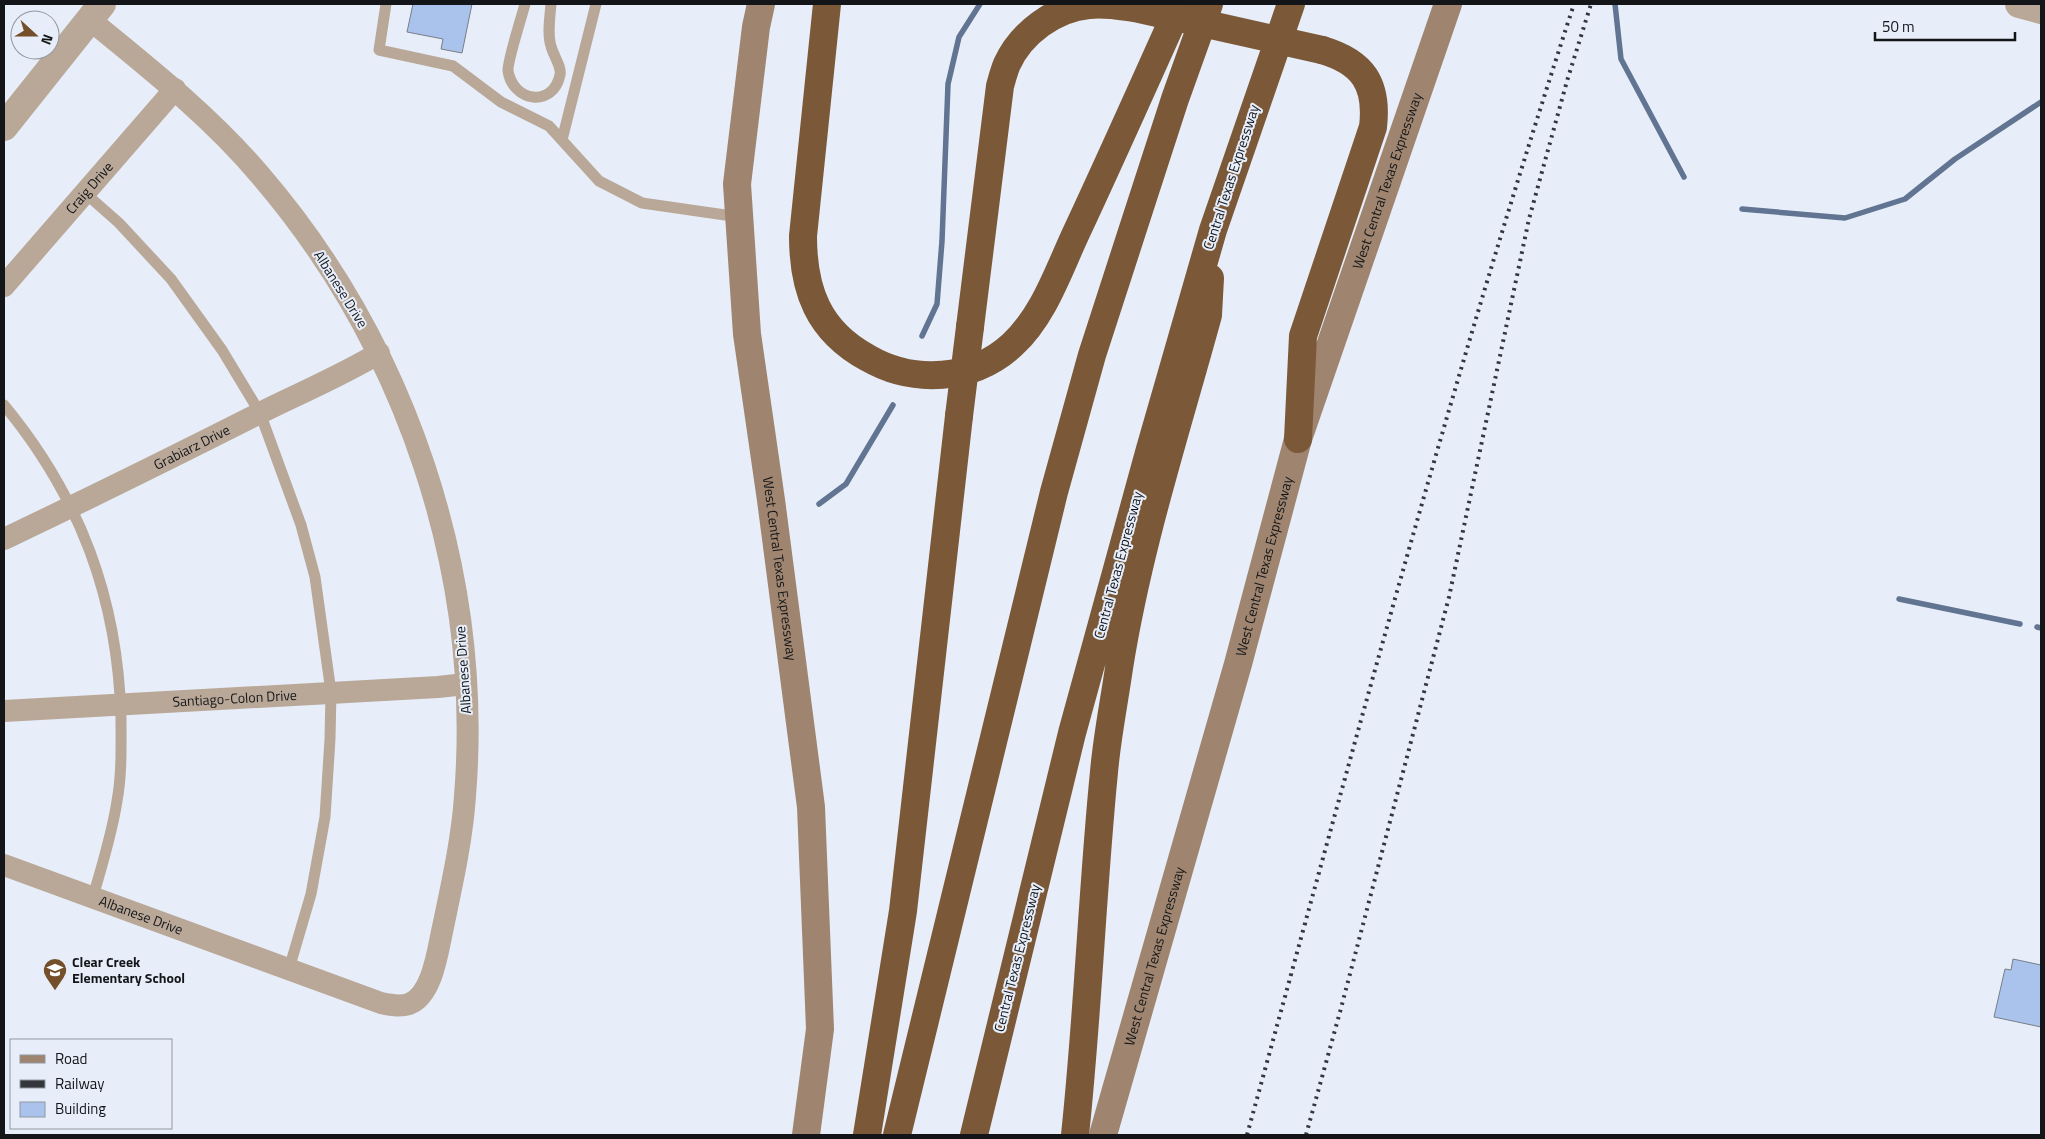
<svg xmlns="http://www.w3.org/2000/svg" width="2045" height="1139" viewBox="0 0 2045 1139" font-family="'Titillium Web',sans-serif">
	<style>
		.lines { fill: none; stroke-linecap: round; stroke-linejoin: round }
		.stream { stroke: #617491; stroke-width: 5.5 }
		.building { fill: #a9c3ed; stroke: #787e87 }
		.service { stroke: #b9a898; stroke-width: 11 }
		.minor { stroke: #b9a898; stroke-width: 22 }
		.tertiary { stroke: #b9a898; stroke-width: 28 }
		.secondary { stroke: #9f856f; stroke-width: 28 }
		.motorway { stroke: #7b5837; stroke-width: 28 }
		.rail { stroke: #33363b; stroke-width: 4; stroke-dasharray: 2.5 5; stroke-linecap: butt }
		.motorway-bridge { stroke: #7b5837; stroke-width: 28 }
		.labels { text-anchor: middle; stroke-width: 4; stroke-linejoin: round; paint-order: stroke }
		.street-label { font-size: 14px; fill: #131519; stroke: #e7eef9 }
		.poi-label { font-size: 14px; font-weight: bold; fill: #131519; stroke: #e7eef9; text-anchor: start }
	</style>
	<rect width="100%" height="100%" fill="#e7eef9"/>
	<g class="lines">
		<path class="stream" d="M1615,4L1621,59L1684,177
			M1742,209L1845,218L1905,199L1955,159L2041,102
			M922,336L937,304L942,241L948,84L959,37L980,4
			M819,504L846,484L893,405
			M1899,599L2020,624
			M2037,627L2041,628"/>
	</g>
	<path class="building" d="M413,4H472L462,53L441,49L443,39L407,32Z
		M2013,959L2041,965V1027L1994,1017L2005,969L2011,970Z"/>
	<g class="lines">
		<path class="service" d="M386,4L379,50L453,66L501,102L549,126L599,181L642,203L739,217
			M525,4C522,16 507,62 508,71C513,102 553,108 560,75C562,67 553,55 551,46C547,34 550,17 551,4
			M562,140L596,4
			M85,193L119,223L171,279L222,350L260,413L301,525L315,577L331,692L330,739L325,817L311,894L289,969
			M4,405C80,497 118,599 121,718C121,746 122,774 117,801C112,834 102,865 93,897"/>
		<g class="minor">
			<path id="s1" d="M4,286L175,89"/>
			<path id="s2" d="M4,539C90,498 175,456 260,413C300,393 341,376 379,353"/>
			<path id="s3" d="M4,711L438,687L465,684"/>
			<path id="s4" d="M4,865L381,1003C390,1005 400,1007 409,1004C433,995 438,949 443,927C452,884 462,840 465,796C483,572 406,345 260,175C210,116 149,68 89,19"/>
		</g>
		<path class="tertiary" d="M2019,4L2041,10
			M4,127L102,4"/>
		<g class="secondary">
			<path id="s5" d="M761,4L756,27L737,184L747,334L771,500L811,807L820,1029L806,1135"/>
			<path id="s6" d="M1103,1135L1238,664L1298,439L1448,4"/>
		</g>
		<path class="motorway" d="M827,4L803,236C803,290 818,331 868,358C913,384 973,381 1012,345C1044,316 1059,269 1077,231C1112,156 1146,80 1180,4
			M970,327L1000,86C1002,79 1004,71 1007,64C1021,33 1055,8 1089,5C1104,3 1120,6 1135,8
			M1298,439L1303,336L1373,127C1378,84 1363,62 1322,50
			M867,1135L903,911L959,416
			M897,1135L1054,492L1092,355L1175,99L1209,4
			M974,1135L1072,733L1150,449L1213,230L1291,4
			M1075,1135C1088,1014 1092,893 1104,772C1107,737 1114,703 1119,668C1138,548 1176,432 1208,315L1210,278"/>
		<path class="rail" d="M1247,1135C1351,757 1452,377 1574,4
			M1306,1135L1340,1012L1449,597L1529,219L1567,81L1591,4"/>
		<path class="motorway-bridge" d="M1135,8L1322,50
			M959,416L970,327"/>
	</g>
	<defs>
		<g id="school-pin" transform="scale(1.25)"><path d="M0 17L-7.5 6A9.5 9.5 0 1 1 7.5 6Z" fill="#744f2a" stroke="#e7eef9"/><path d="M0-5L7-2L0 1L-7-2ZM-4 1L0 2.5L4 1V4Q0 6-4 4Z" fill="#fff"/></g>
	</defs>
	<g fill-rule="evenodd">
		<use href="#school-pin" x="55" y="970"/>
	</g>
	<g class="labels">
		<g class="street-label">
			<text transform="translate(1231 177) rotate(-72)" y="5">Central Texas Expressway</text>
			<text dy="5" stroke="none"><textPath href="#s6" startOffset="996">West Central Texas Expressway</textPath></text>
			<text dy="5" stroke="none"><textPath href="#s1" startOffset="130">Craig Drive</textPath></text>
			<text transform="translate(341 289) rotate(58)" y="5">Albanese Drive</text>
			<text dy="5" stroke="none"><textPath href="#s2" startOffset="209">Grabiarz Drive</textPath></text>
			<text transform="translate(1118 565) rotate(-75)" y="5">Central Texas Expressway</text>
			<text dy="5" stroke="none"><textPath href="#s6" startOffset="591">West Central Texas Expressway</textPath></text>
			<text dy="5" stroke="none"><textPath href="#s5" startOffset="569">West Central Texas Expressway</textPath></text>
			<text transform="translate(463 670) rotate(-94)" y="5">Albanese Drive</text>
			<text dy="5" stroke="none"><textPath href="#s3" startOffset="231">Santiago-Colon Drive</textPath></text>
			<text dy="5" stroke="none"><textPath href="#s4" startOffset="146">Albanese Drive</textPath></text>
			<text dy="5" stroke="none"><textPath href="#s6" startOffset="186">West Central Texas Expressway</textPath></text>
			<text transform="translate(1017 958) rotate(-76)" y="5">Central Texas Expressway</text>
		</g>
		<g class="poi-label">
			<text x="72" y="967">Clear Creek<tspan x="72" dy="16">Elementary School</tspan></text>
		</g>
	</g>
	<rect width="2045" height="1139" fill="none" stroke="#131519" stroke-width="10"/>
	<rect x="10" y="1039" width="162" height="90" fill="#e7eef9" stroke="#92979f"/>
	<rect x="20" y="1055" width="25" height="8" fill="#9f856f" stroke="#92979f"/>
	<text x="55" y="1064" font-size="15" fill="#131519">Road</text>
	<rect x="20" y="1080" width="25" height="8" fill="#33363b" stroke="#92979f"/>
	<text x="55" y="1089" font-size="15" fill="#131519">Railway</text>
	<rect x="20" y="1102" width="25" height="15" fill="#a9c3ed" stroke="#92979f"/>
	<text x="55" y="1114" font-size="15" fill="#131519">Building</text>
	<g transform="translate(35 35) rotate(111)"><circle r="24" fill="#e7eef9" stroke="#92979f"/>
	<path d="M0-4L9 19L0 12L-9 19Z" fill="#744f2a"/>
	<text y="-8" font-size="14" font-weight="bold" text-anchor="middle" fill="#131519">N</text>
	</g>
	<path d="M1875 32v8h140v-8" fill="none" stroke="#131519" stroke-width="2.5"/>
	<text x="1882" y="32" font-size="15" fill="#131519" stroke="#e7eef9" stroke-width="4" paint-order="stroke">50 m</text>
</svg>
